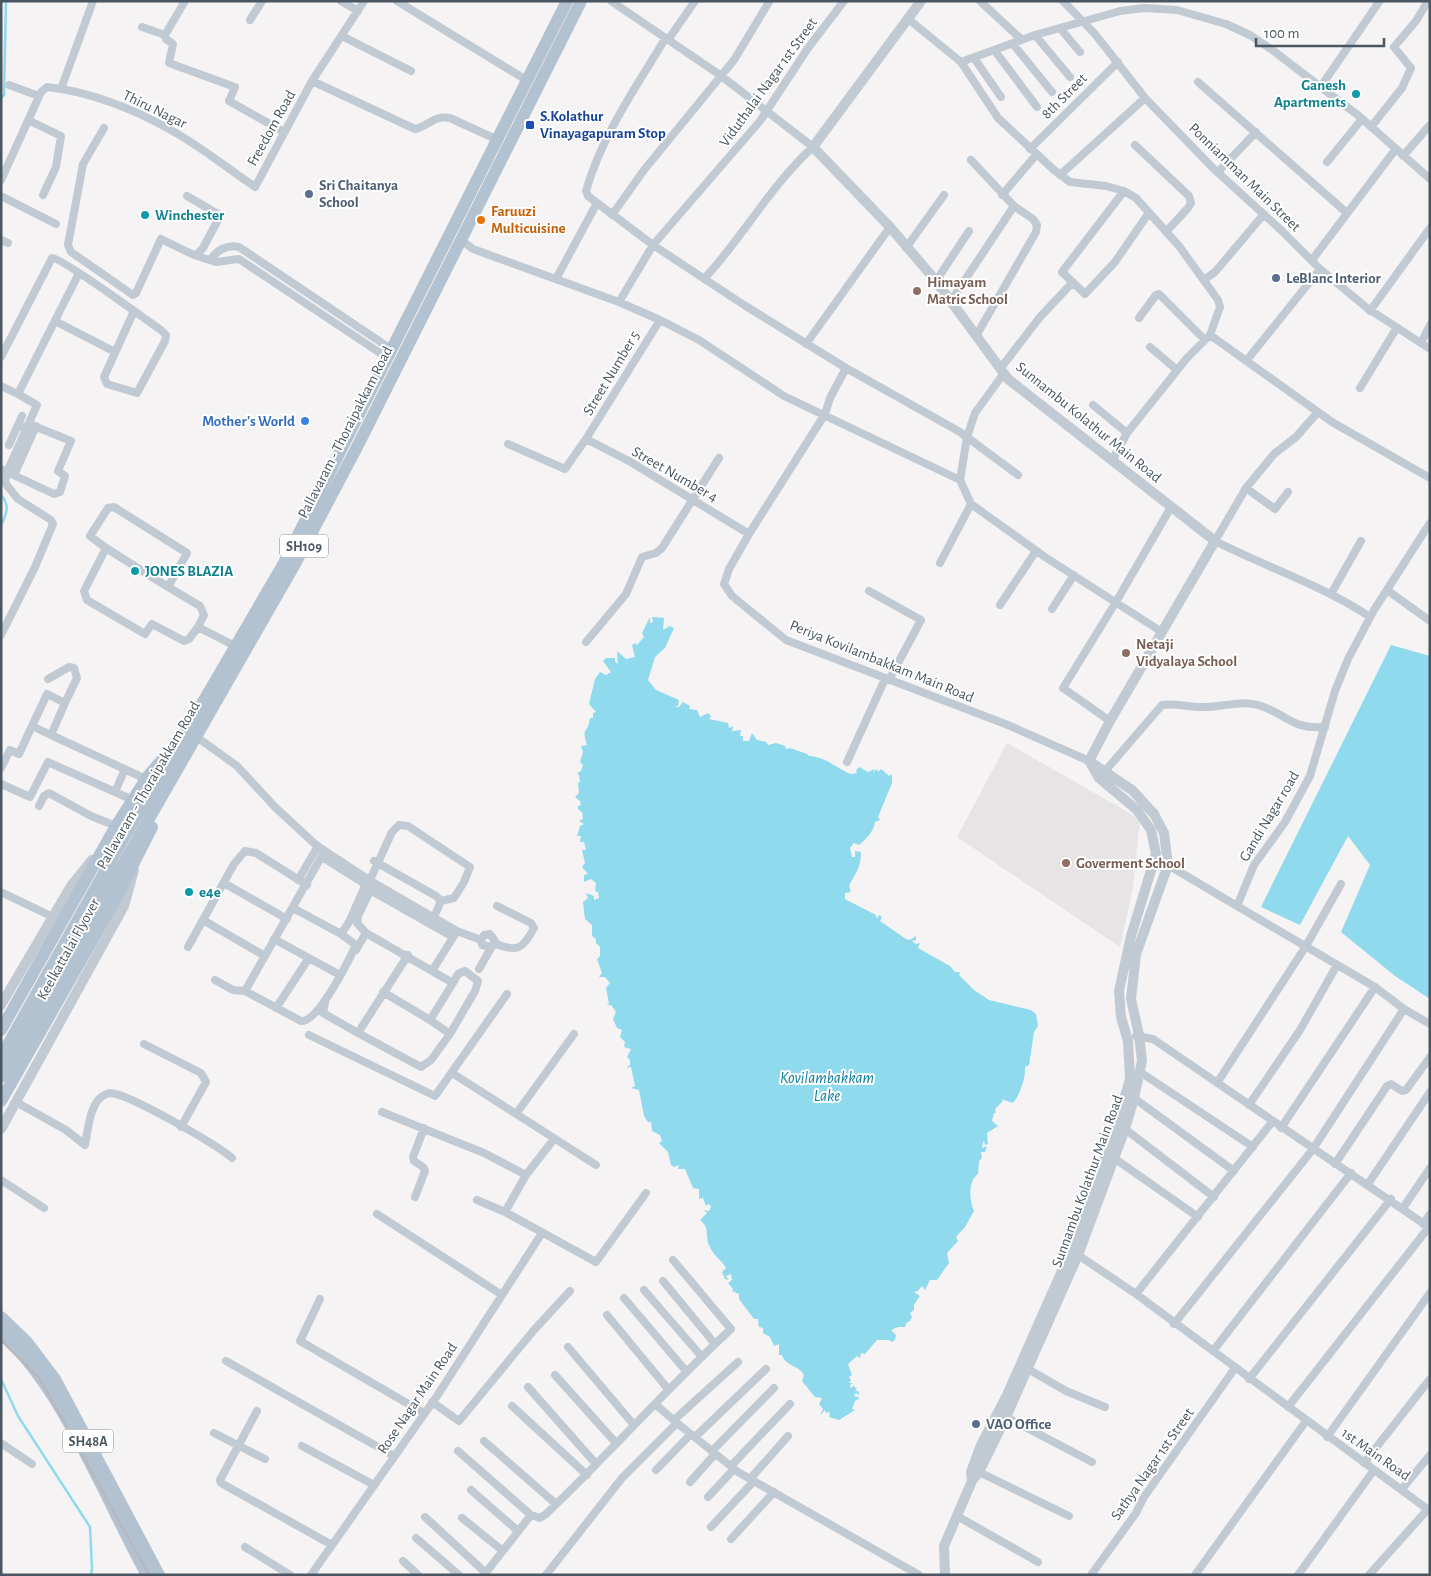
<svg xmlns="http://www.w3.org/2000/svg" width="1431" height="1576" viewBox="0 0 1431 1576" font-family="'Alegreya Sans',sans-serif">
	<style>
		.education { fill: #e6e4e5 }
		.water { fill: #90daee }
		.lines { fill: none; stroke-linecap: round; stroke-linejoin: round }
		.stream { stroke: #90daee; stroke-width: 2.5 }
		.minor { stroke: #c1cad2; stroke-width: 8 }
		.tertiary { stroke: #c1cad2; stroke-width: 10 }
		.primary { stroke: #b3c2d1; stroke-width: 12 }
		.rail { stroke: #b5b8bd; stroke-width: 2.5 }
		.culture-dot { fill: #0f9aa8; stroke: #fff; stroke-width: 2 }
		.transit-dot { fill: #1a4fb4; stroke: #fff; stroke-width: 2 }
		.service-dot { fill: #5c6f8a; stroke: #fff; stroke-width: 2 }
		.food-dot { fill: #e8710a; stroke: #fff; stroke-width: 2 }
		.education-dot { fill: #8d6e63; stroke: #fff; stroke-width: 2 }
		.shop-dot { fill: #3f7fe0; stroke: #fff; stroke-width: 2 }
		.labels { text-anchor: middle; stroke-width: 4; stroke-linejoin: round; paint-order: stroke }
		.shield { fill: #fff; stroke: #808990; stroke-width: 1 }
		.shield-label { font-size: 14px; font-weight: bold; fill: #4a5661 }
		.street-label { font-size: 15px; fill: #4a5661; stroke: #fff }
		.culture-label { font-size: 15px; font-weight: bold; fill: #0d838f; stroke: #fff; text-anchor: start }
		.transit-label { font-size: 15px; font-weight: bold; fill: #164399; stroke: #fff; text-anchor: start }
		.service-label { font-size: 15px; font-weight: bold; fill: #4e5e75; stroke: #fff; text-anchor: start }
		.food-label { font-size: 15px; font-weight: bold; fill: #c56008; stroke: #fff; text-anchor: start }
		.education-label { font-size: 15px; font-weight: bold; fill: #785e54; stroke: #fff; text-anchor: start }
		.shop-label { font-size: 15px; font-weight: bold; fill: #366cbe; stroke: #fff; text-anchor: end }
		.water-label { font-size: 16px; font-style: italic; fill: #0c7c9b; stroke: #fff }
	</style>
	<rect width="100%" height="100%" fill="#f5f3f3"/>
	<path class="education" d="M1007,743L1140,819L1133,888L1120,947L957,837Z"/>
	<path class="water" d="M650,617V623L653,622L652,617L664,618L663,630L670,626L674,628L665,648L655,657L648,680L656,690L679,700L678,706L674,707H679L683,702L690,706L689,709L697,710L700,717L708,713L711,716L709,719L728,723L729,728L733,726L732,731L741,730L740,736H743V741H749L752,733L757,740L766,742L768,745L776,743L785,746L786,749L790,748L807,754L809,756C826,757 835,767 850,774L857,773L856,771L859,767L868,772L875,769L873,773L877,769L878,772L881,769L889,776L892,774V783L878,817L880,820L875,822C874,831 866,839 859,845L854,843L850,848L852,857H855V851L861,852C861,869 855,873 849,886L851,892L845,893V899L876,915L877,919L879,915L882,917L880,921L906,939L910,940L916,936V940L912,941L916,944L920,943L918,948L950,966L955,972H960L959,975L974,990L989,1000L1031,1010L1036,1014L1038,1026L1034,1032L1029,1065L1025,1067C1026,1077 1020,1095 1013,1103L1001,1099L1003,1101L995,1109L996,1113H994L992,1121L998,1126L987,1133L988,1144L985,1145L984,1141L983,1142L982,1148L987,1146L985,1152H981L982,1158L979,1161L978,1174C968,1181 969,1200 974,1211L965,1227L956,1237L958,1241L947,1253L949,1263L937,1280H930L925,1290L922,1286L918,1291L914,1292L920,1296L914,1305V1310L910,1313L912,1317L910,1321L906,1323L905,1327H898L891,1330L896,1335L895,1340L892,1342L889,1340H877L865,1354L861,1353L860,1358L857,1356L848,1364L852,1375L849,1377L851,1380L849,1383H853L850,1385L851,1388L855,1385L854,1387L857,1388L855,1390L859,1392V1395L856,1393L854,1396L860,1398L855,1401L852,1409L855,1410L839,1420L829,1417L830,1412L826,1413L825,1410L820,1416L823,1409L819,1404L822,1398L815,1397L802,1381L804,1375C799,1365 786,1367 782,1355H779V1344L774,1346L770,1337L763,1333V1328L759,1327L758,1319H754L739,1299V1294L732,1291L733,1289L728,1283L732,1280L731,1274L726,1276L729,1280L725,1279L722,1272L726,1268C721,1259 714,1257 709,1245C705,1236 710,1227 700,1220L707,1213L704,1210L709,1211L711,1207L709,1204L706,1206L703,1198L699,1199V1189L693,1188L685,1169H678L679,1165L674,1167L671,1165L668,1152L659,1143L662,1141L660,1135L652,1131L651,1122H648L644,1116L639,1090L631,1088L635,1086L631,1067L626,1068L630,1065V1060L627,1057L631,1049L624,1047L625,1042L620,1037L622,1030L617,1028L613,1019L616,1012L611,1005H606L609,1004L606,988L610,983L605,977H599L602,973L597,959L600,956V947L596,943V939L592,936V925L585,919L583,902L588,898L586,893L594,896V900L599,898L598,892L595,891L596,883L591,879L584,882V875L588,874L582,867L585,863L582,850H586L584,842H580L581,836H577L580,826L584,824L579,821L583,819L582,812L578,809V806L581,805L580,801L575,797L579,793L578,783L580,782L579,775L577,773L581,771L583,765L580,762L583,752L581,746L587,745C581,726 588,735 590,718H593V713L596,712L589,704L595,679L600,672L606,675L611,672L603,661L606,658H615V662L618,664L617,651L626,659L635,657L632,645L635,643L637,645L644,637L642,633Z
		M1391,645L1430,656V999L1395,976L1341,932L1370,865L1348,836L1300,925L1261,907Z"/>
	<g class="lines">
		<path class="stream" d="M1,98L4,95L6,1
			M1,495C10,505 7,514 1,525
			M1,1379L18,1416L90,1527L92,1568L91,1575"/>
		<path class="minor" d="M341,1L358,11
			M364,1L312,81L415,129C430,126 432,115 450,118L498,140
			M397,1L528,81
			M611,1L720,75L813,147C771,185 743,237 704,279
			M980,1L1022,40
			M1063,1L1095,34L1145,98L1213,168L1282,231L1320,269L1367,308L1430,349
			M1379,2L1324,82L1322,88L1359,116L1430,179
			M907,18L961,62L998,118L1054,170L1070,182L1106,186L1124,191L1136,198L1179,246L1218,300L1220,307L1210,335L1332,422L1430,478
			M250,20L262,1
			M142,27L165,35L185,1
			M1060,28L1080,52
			M165,35L166,39L173,44L169,63L235,87L229,101L284,132
			M1035,35L1070,77
			M342,36L411,71
			M665,39C636,87 601,137 586,191L588,196L653,245L744,305L846,368L960,432L1018,475
			M668,40L695,1
			M1013,44L1052,92
			M995,51L1037,107
			M974,58L1001,97
			M961,62L1035,35L1120,11L1144,8L1177,10L1226,24L1250,35L1275,52L1322,88
			M1198,82L1347,213
			M9,85L39,96
			M61,89L93,1
			M28,120L61,136L56,167L43,195
			M1371,127L1402,88L1411,68L1394,47L1416,21L1428,1
			M104,128L83,164L68,245L71,252L133,295L136,293L161,239L194,255L216,262L239,259L386,357
			M1135,145L1189,196L1191,203L1188,208L1166,232
			M1030,149L1118,62
			M1403,156L1430,125
			M1327,162L1362,119
			M1218,172L1256,132
			M1060,175L1145,98
			M1,180L41,92L47,87C88,91 134,109 169,129C199,145 227,168 255,187L312,81
			M1124,191L1062,272L1085,294L1115,262L1148,214
			M1002,195L1036,155
			M1,196L56,224
			M187,196L218,214L219,218L203,248L196,255
			M612,215L644,170L734,60L769,2
			M1,240L8,243
			M461,240L473,249L619,302L660,320L699,340L784,396L960,480
			M906,248L944,195
			M211,259C217,250 228,244 239,247L391,349
			M1312,260L1395,150
			M556,279L597,203
			M1205,279L1215,272L1264,214
			M936,281L969,231
			M951,301L1014,206L971,160
			M619,302L653,245L760,121L808,48L844,1
			M1370,311L1430,228
			M1139,318L1156,295L1159,294L1205,340
			M55,321L115,352
			M976,336L1036,232L1037,225L1033,219L1014,206
			M1421,343L1430,325
			M806,344L890,227
			M1150,347L1177,370
			M1,357L52,258C61,257 148,321 162,331L166,335L165,341L137,393L107,384L104,377L134,311
			M1247,360L1320,269
			M846,368L830,398L825,414L749,534L729,569L724,584L732,596L786,640L1008,725L1089,761
			M1000,369L1040,317L1073,282
			M1004,373L975,413L967,437L960,480L971,504L1045,557L1162,632
			M1,386L18,394
			M1360,388L1396,329
			M1093,405L1127,433
			M1318,412L1296,437L1274,454L1246,488L1215,541C1266,567 1322,585 1370,617
			M18,425L22,416
			M586,439L629,461L749,534
			M508,444L565,469L586,439L660,320
			M9,445L18,425L27,429
			M1112,461L1127,433L1187,358L1210,335
			M1,469L54,494L60,492L65,476L58,471L71,441L29,424
			M14,475L36,426
			M1246,488L1275,509L1288,492
			M106,548L168,587
			M940,563L971,504
			M1387,590L1430,621
			M869,591L921,620L889,680
			M1331,594L1361,541
			M1000,605L1036,551
			M1052,609L1074,575
			M198,627L204,615L200,606L168,587L187,553L114,507L108,508L90,536L106,548L84,591L87,600L145,634L152,624L184,641L189,639L198,627L235,646
			M1,635L35,567L53,524L51,520L18,499L5,483L7,472L37,405L18,394L79,273
			M586,642L626,594L642,557L656,553L662,548L719,458
			M48,679L69,667L74,668L77,678L65,703
			M1110,721L1063,688L1116,602L1171,507
			M32,726L51,735
			M194,735L237,766L275,807L316,845L374,883L457,931L481,940
			M847,762L885,679
			M1,768L10,750L19,754L47,694L65,703L51,735L146,779
			M1106,770L1162,705C1176,703 1187,707 1200,707C1219,708 1239,700 1258,705C1286,713 1291,730 1325,727
			M1,784L30,797L48,762L133,800
			M115,792L125,769
			M39,806L44,796L49,793L91,816L116,826
			M374,861L436,896L441,901L434,917
			M1168,865L1237,906L1254,865L1285,822L1310,776L1335,691L1348,659L1374,610L1430,523
			M298,880L318,846
			M370,880L392,832L399,825L408,826L470,867L464,882L454,898L441,901
			M224,883L287,919
			M370,890L453,937
			M1,892L53,917
			M1237,906L1375,987L1404,1009L1430,1024
			M293,908L341,934
			M203,920L265,956
			M366,933L432,971
			M274,939L340,975
			M494,943C517,953 523,949 534,928L531,923L497,906
			M188,947L234,864L245,851L256,853L307,885
			M356,950L366,933L357,923L358,916L374,883
			M479,969L495,941L490,934L484,935L481,940L482,945L491,947
			M215,980L233,990L245,991L301,1021C318,1023 349,960 356,945L341,934L349,922L365,886L362,882L322,857
			M245,991L323,854
			M383,992L430,1020L453,983L432,971L457,931
			M325,1003L323,1013L358,1033L408,955
			M276,1008L309,958
			M430,1020L450,1034L475,991L478,981L465,971L458,974L453,983
			M358,1033L421,1067L431,1060L450,1034
			M309,1035L435,1096L507,994
			M1136,1036L1153,1039L1430,1228
			M144,1044L201,1073L206,1082L181,1127
			M1140,1072L1253,1147
			M452,1073L596,1165
			M1217,1083L1306,946L1341,884
			M1134,1098L1234,1171
			M16,1102L66,1130L85,1145C88,1131 89,1109 100,1098C102,1096 108,1093 110,1093C128,1093 217,1145 232,1158
			M1249,1105L1300,1030L1337,965
			M382,1112L484,1153L526,1175
			M516,1114L574,1034
			M1281,1128L1375,987
			M1125,1129L1214,1197
			M1114,1158L1198,1217
			M1335,1164L1387,1086L1391,1084L1402,1091L1406,1090L1430,1057
			M1,1180L44,1208
			M1368,1184L1430,1092
			M415,1197L425,1171L423,1167L414,1161L413,1157L424,1128
			M477,1200L505,1212L596,1262L646,1193
			M1403,1208L1430,1168
			M505,1212L526,1175L554,1139
			M377,1214L502,1295
			M1423,1224L1430,1214
			M1075,1253L1136,1294L1430,1511
			M663,1281L715,1344
			M644,1290L702,1357
			M1136,1294L1272,1122
			M624,1298L686,1371
			M320,1299L300,1341L424,1413
			M607,1315L668,1389
			M1174,1324L1313,1149L1404,1009
			M568,1347L634,1425
			M1213,1351L1351,1173
			M226,1361L394,1456
			M1028,1369L1066,1391L1105,1407
			M555,1375L616,1443
			M1249,1379L1391,1199
			M528,1387L596,1464
			M432,1402L459,1421L534,1330L570,1291
			M655,1404L676,1422
			M512,1406L587,1475
			M1288,1407L1429,1227
			M257,1411L220,1480L221,1483L332,1545
			M1006,1417L1092,1462
			M674,1420L738,1362
			M214,1433L265,1459
			M695,1437L766,1369
			M1327,1437L1430,1293
			M484,1441L556,1504
			M1,1443L32,1464
			M302,1446L374,1485
			M458,1451L531,1515
			M712,1451L774,1388
			M1364,1463L1430,1379
			M731,1466L790,1404
			M656,1470L691,1434
			M979,1472L1069,1516
			M750,1479L788,1436
			M690,1482L715,1454
			M1402,1489L1430,1455
			M471,1490L518,1531
			M708,1497L734,1469
			M957,1516L1038,1562
			M425,1517L486,1573
			M462,1518L503,1551
			M711,1527L754,1481
			M416,1538L459,1575
			M731,1539L774,1492
			M245,1547L290,1575
			M403,1561L418,1575
			M311,1575L437,1396L542,1233
			M484,1575L531,1515L540,1518L546,1514C609,1454 667,1388 731,1329L673,1260
			M546,1575L622,1478L677,1423L738,1472L919,1575
			M1091,1575L1136,1513L1144,1497L1235,1368
			M1195,1575L1306,1421
			M1298,1575L1374,1470
			M1369,1575L1428,1509"/>
		<path class="tertiary" d="M921,1L813,147L890,227L936,281L1008,379L1215,541L1110,721L1089,761
			M1,1005L71,886L92,860
			M1,1129L124,906L134,870
			M972,1481L971,1472L981,1445L1007,1395L1069,1255L1115,1131L1130,1079L1128,1041L1121,1017L1119,991L1131,936L1156,854L1151,830L1137,810L1099,778L1090,762
			M945,1575L944,1546L972,1481L979,1472L1006,1417L1078,1255L1125,1129L1134,1098L1142,1061L1139,1035L1131,999L1136,954L1168,865L1164,833L1154,814L1132,790L1089,761"/>
		<path class="primary" d="M1,1030L116,826L148,776L162,760
			M1,1057L122,841L284,563L567,1
			M1,1077L295,564L355,451L581,1
			M1,1101L113,904L152,827
			M1,1317L27,1342L55,1379L159,1575
			M1,1332C66,1393 104,1497 147,1575"/>
		<path class="rail" d="M1,1340L40,1379L149,1575"/>
	</g>
	<g class="culture-dot">
		<circle cx="1356" cy="94" r="5"/>
		<circle cx="145" cy="215" r="5"/>
		<circle cx="135" cy="571" r="5"/>
		<circle cx="189" cy="892" r="5"/>
	</g>
	<rect class="transit-dot" x="525" y="120" width="10" height="10" rx="2.5"/>
	<g class="service-dot">
		<circle cx="309" cy="194" r="5"/>
		<circle cx="1276" cy="278" r="5"/>
		<circle cx="976" cy="1424" r="5"/>
	</g>
	<circle class="food-dot" cx="481" cy="220" r="5"/>
	<g class="education-dot">
		<circle cx="917" cy="291" r="5"/>
		<circle cx="1126" cy="653" r="5"/>
		<circle cx="1066" cy="863" r="5"/>
	</g>
	<circle class="shop-dot" cx="305" cy="421" r="5"/>
	<g class="labels">
		<g class="shield">
			<rect x="280" y="534.5" width="48" height="23" rx="4"/>
			<rect x="63" y="1429.5" width="50" height="23" rx="4"/>
		</g>
		<g class="shield-label">
			<text x="304" y="551">SH109</text>
			<text x="88" y="1446">SH48A</text>
		</g>
		<g class="street-label">
			<text transform="translate(768 82) rotate(-54)" y="5">Viduthalai Nagar 1st Street</text>
			<text transform="translate(1064 96) rotate(-45)" y="5">8th Street</text>
			<text transform="translate(155 109) rotate(26)" y="5">Thiru Nagar</text>
			<text transform="translate(271 128) rotate(-61)" y="5">Freedom Road</text>
			<text transform="translate(1245 177) rotate(44)" y="5">Ponniamman Main Street</text>
			<text transform="translate(611 373) rotate(-59)" y="5">Street Number 5</text>
			<text transform="translate(1089 422) rotate(39)" y="5">Sunnambu Kolathur Main Road</text>
			<text transform="translate(345 432) rotate(-63)" y="5">Pallavaram - Thoraipakkam Road</text>
			<text transform="translate(675 474) rotate(30)" y="5">Street Number 4</text>
			<text transform="translate(882 661) rotate(22)" y="5">Periya Kovilambakkam Main Road</text>
			<text transform="translate(148 785) rotate(-60)" y="5">Pallavaram - Thoraipakkam Road</text>
			<text transform="translate(1269 816) rotate(-59)" y="5">Gandi Nagar road</text>
			<text transform="translate(68 949) rotate(-61)" y="5">Keelkattalai Flyover</text>
			<text transform="translate(1087 1181) rotate(-70)" y="5">Sunnambu Kolathur Main Road</text>
			<text transform="translate(417 1398) rotate(-56)" y="5">Rose Nagar Main Road</text>
			<text transform="translate(1376 1454) rotate(35)" y="5">1st Main Road</text>
			<text transform="translate(1152 1464) rotate(-55)" y="5">Sathya Nagar 1st Street</text>
		</g>
		<g class="culture-label">
			<text x="1346" y="90" text-anchor="end">Ganesh<tspan x="1346" dy="17">Apartments</tspan></text>
			<text x="155" y="220">Winchester</text>
			<text x="145" y="576">JONES BLAZIA</text>
			<text x="199" y="897">e4e</text>
		</g>
		<g class="transit-label">
			<text x="540" y="121">S.Kolathur<tspan x="540" dy="17">Vinayagapuram Stop</tspan></text>
		</g>
		<g class="service-label">
			<text x="319" y="190">Sri Chaitanya<tspan x="319" dy="17">School</tspan></text>
			<text x="1286" y="283">LeBlanc Interior</text>
			<text x="986" y="1429">VAO Office</text>
		</g>
		<g class="food-label">
			<text x="491" y="216">Faruuzi<tspan x="491" dy="17">Multicuisine</tspan></text>
		</g>
		<g class="education-label">
			<text x="927" y="287">Himayam<tspan x="927" dy="17">Matric School</tspan></text>
			<text x="1136" y="649">Netaji<tspan x="1136" dy="17">Vidyalaya School</tspan></text>
			<text x="1076" y="868">Goverment School</text>
		</g>
		<g class="shop-label">
			<text x="295" y="426">Mother's World</text>
		</g>
		<g class="water-label">
			<text x="827" y="1083">Kovilambakkam<tspan x="827" dy="18">Lake</tspan></text>
		</g>
	</g>
	<rect width="1431" height="1576" fill="none" stroke="#4a5661" stroke-width="5"/>
	<path d="M1256 38v8h128v-8" fill="none" stroke="#4a5661" stroke-width="2.5"/>
	<text x="1264" y="38" font-size="15" fill="#4a5661" stroke="#ffffff" stroke-width="4" paint-order="stroke">100 m</text>
</svg>
